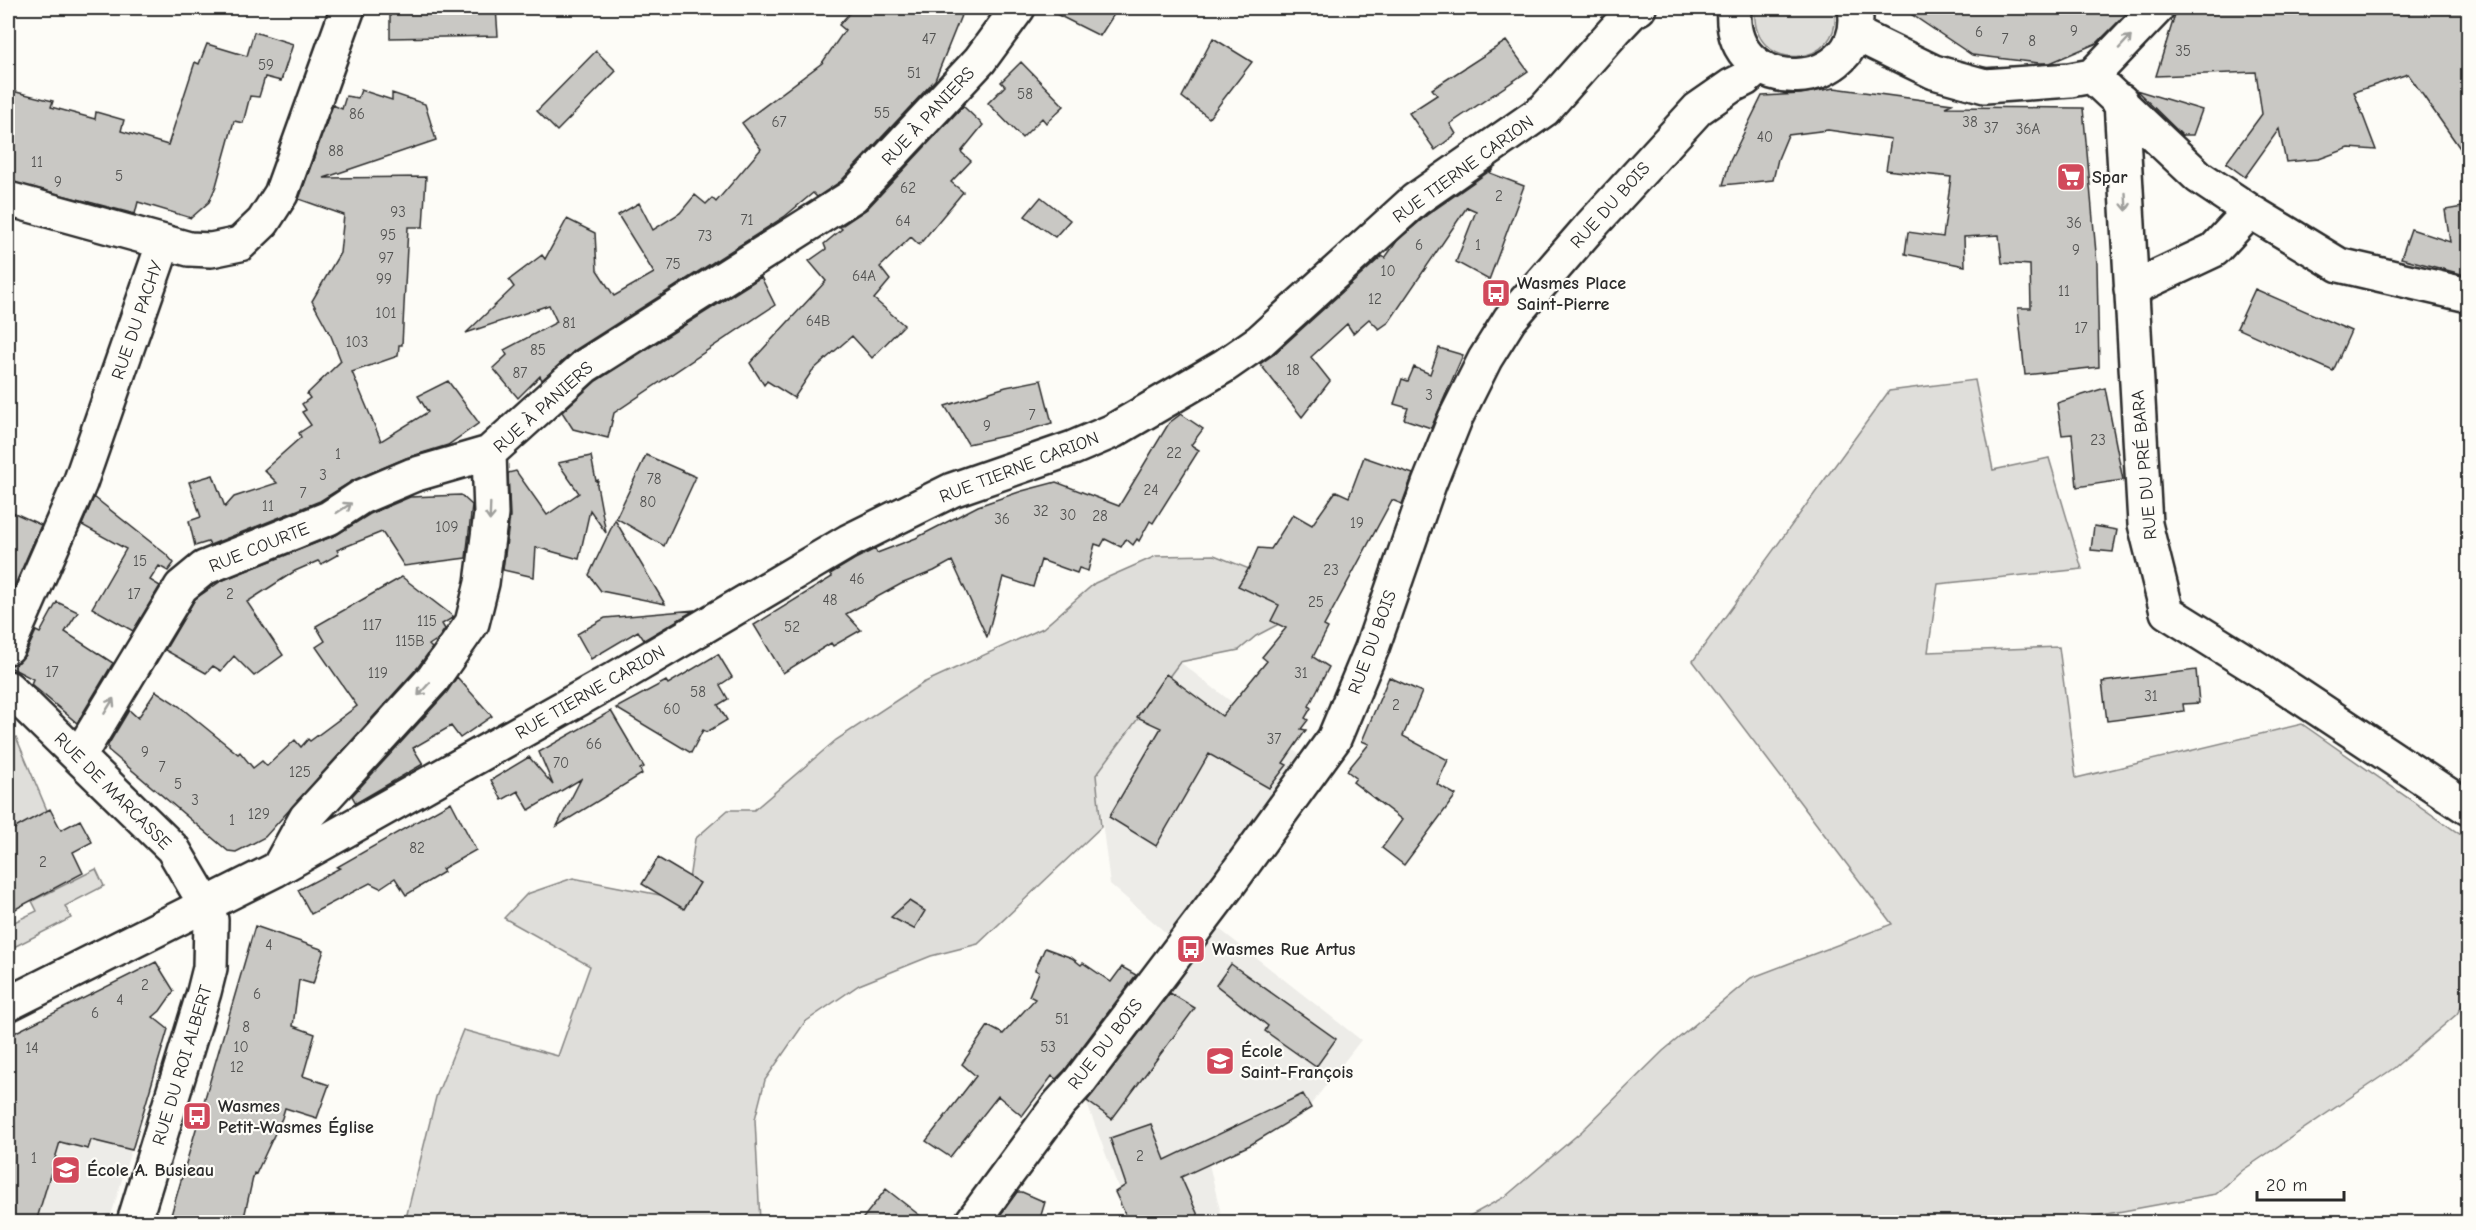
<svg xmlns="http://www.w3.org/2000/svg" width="2476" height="1230" viewBox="0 0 2476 1230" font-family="'Comic Neue',sans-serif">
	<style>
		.built { fill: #edece8 }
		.green { fill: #dfdeda; stroke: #858482; stroke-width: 1.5 }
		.building { fill: #c9c8c4; stroke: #2b2b2b; stroke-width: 1.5 }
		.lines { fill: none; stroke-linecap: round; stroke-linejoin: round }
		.minor-casing { stroke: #2b2b2b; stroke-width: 38 }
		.minor { stroke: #fdfcf7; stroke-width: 33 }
		.oneway { stroke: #9e9e9b }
		.labels { text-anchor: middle; stroke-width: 4.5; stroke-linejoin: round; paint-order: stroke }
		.number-label { font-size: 15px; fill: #525251 }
		.street-label { font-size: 18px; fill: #2b2b2b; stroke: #fdfcf7 }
		.poi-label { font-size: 18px; font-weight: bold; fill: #2b2b2b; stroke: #fdfcf7; text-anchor: start }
	</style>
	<rect width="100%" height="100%" fill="#fdfcf7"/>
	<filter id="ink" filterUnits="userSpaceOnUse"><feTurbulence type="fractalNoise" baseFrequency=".0167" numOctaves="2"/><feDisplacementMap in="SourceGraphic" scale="12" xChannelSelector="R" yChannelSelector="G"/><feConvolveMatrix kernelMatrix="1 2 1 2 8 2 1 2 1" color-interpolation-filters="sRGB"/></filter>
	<g filter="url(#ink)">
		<path class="built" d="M1180,662L1314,766L1204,917L1361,1040L1302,1116L1208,1160L1221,1214L1200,1222H1131L1079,1082L1181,946L1110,884L1096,775Z
			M8,1090L85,1113L141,1118L109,1222H8Z"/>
		<path class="green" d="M1755,8H1834C1847,67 1749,78 1755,8Z
			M1975,380L1993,470L2049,458L2082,569L1938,584L1928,652L2059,647L2076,778L2302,724L2468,840V994L2457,1014L2394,1068L2243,1170L2216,1194L2063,1222H1459L1506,1196L1582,1131L1663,1051L1751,978L1892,924L1693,661L1889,391Z
			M1214,555L1267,576L1294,616L1256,636L1239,650L1180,662L1096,775L1101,827L978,944L931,956L859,985L805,1022L765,1080L755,1119L760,1222H405L436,1097L463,1030L558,1056L590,966L504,918L527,894L573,878L686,900L695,839L728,810H754L836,740L923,683L1043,628L1095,583L1156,556Z
			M16,737L49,815L8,835V741Z
			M96,869L104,886L65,906L71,918L8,950V925L37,911L32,901Z"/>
		<path class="building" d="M390,8H496L498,36L390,38Z
			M854,8H964L935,80L841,181L817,197L813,193L784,217L575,350L542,380L540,376L518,398L493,368L507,355L504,350L557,322L549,305L466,333L514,287L509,280L542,255L545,259L567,219L595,233L597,270L614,296L654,273L618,215L639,203L653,230L680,213L695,195L706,204L712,198L716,202L761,149L742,123L822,63L845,30L839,25Z
			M1044,8H1118L1100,36Z
			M1902,8H2132L2097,43L2050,63H2039L1972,55Z
			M2177,8H2469V161L2408,74L2354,92L2376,150L2349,148L2319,159L2286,162L2279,129L2245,177L2226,163L2262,114L2256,72L2156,76Z
			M254,32L293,44L281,81L265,77L259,97L250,96L243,123L234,121L216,186L209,202L191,218L138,202L135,214L8,181V90L53,101L51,107L95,119L96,112L124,120L121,131L168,145L195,62L199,64L207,44L247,56Z
			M1213,38L1252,62L1209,118L1182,97Z
			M1506,41L1528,71L1450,124L1456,134L1435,150L1409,113L1437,95L1432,89Z
			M596,51L616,71L557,131L537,111Z
			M1021,62L1064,106L1046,123L1042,118L1022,138L988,103L1005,86L1001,82Z
			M1834,88L1952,104L1945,107L2083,108L2097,264L2099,367L2025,375L2018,308H2031L2030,265L2002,263L1999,235L1964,237L1965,266L1905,254L1908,232L1943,237L1951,177L1886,170L1891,139L1828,130L1788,135L1778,159L1773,180L1723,185L1730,161L1762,96L1801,94Z
			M361,90L392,100V93L425,104L436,140L324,178L426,177L423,227H408L402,345H399L398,356L352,372L381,441L428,412L418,396L448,381L479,423L448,445L406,458L354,480L320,501L210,545L208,542L195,546L189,521L201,517L189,482L213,475L225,507L234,497L277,483L264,470L301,437L299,433L311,425L302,412L306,410L302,404L310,398L307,394L341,361L331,336L312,301L340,253L344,215L299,199L333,105L342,109L346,96L358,98Z
			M2136,90L2202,110L2193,135H2182Z
			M963,106L983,125L961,152L971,161L951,182L963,192L919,245L911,237L880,267L890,280L874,299L904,325L872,358L852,336L812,371L794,398L767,381L764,385L750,363L826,281L809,261L826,249L824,244L842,229L840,227L867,209Z
			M1494,168L1490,173L1524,186L1489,280L1456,262L1476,211L1467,207L1389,322L1379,329L1369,319L1353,333L1347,324L1311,357L1330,381L1302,417L1260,364L1273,355L1382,256L1385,258L1397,241L1427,215Z
			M1041,197L1070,220L1055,237L1025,216Z
			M2469,206V276L2401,258L2411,229L2450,242L2445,210Z
			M761,277L775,305L614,413L608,438L573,429L562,412L596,381Z
			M2255,289L2351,331L2333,371L2237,328Z
			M1439,348L1463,355L1431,428L1404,419L1408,408L1394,404L1402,379L1408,381L1414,367L1430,374Z
			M1041,380L1052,423L1018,433L968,444L945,406L1006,387Z
			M2105,388L2123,480L2077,487L2072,434L2062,435L2057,403Z
			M1181,414L1203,429L1191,445L1199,450L1153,523L1150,521L1139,541L1137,539L1133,545L1126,539L1121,547L1105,539L1101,546L1095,544L1088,571L1079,568L1077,573L1041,560L1033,587L1003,577L987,637L952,561L934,571L901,584L846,614L861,630L833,646L831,643L783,673L754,625L832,577L830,574L855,559L875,549L877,553L916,538L978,506L1022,491L1056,482L1119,506L1169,423Z
			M646,455L696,477L664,546L616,518Z
			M591,456L596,481L598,480L597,485L606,533L590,510L579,559L536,547L534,577L503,570L510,516L508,473L516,471L547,515L579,493L558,463Z
			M1364,457L1413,474L1402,504L1392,500L1324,626L1328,628L1313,657L1329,667L1309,706L1311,708L1305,718L1308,720L1301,729L1306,730L1283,763L1287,765L1269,788L1209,754L1156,846L1109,817L1161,728L1137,717L1166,674L1222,716L1267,661L1262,657L1286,628L1271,621L1279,605L1238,586L1249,568L1258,548L1271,549L1293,514L1312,525L1336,491L1349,497Z
			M461,495L472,505L466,558L404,566L382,532L337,550L339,554L321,564L318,561L295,571L247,602L283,655L254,676L234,656L221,671L213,666L206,673L165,650L195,599L221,581L336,535L370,514L410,497Z
			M94,497L167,555L174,563L168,571L159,566L150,580L160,586L133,631L92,608L126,549L82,525Z
			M8,510L41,525L8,601Z
			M615,520L665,604L601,591L589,575Z
			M2094,526L2117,530L2113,552L2091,550Z
			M402,577L454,617L442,624L445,629L438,639L429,645L432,648L418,667L265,837L236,852L228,851L108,750V745L129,710L138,718L156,691L179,706L238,754L240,752L253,768L262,761L267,766L295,740L301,747L308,739L310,741L357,706L316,647L325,641L316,626Z
			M57,602L78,612L65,632L113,663L77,723L31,684L33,679L8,666L19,662L25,655L36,631L40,633Z
			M695,610L644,640L638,631L591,659L577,634L605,618Z
			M718,654L732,677L720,685L728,699L718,705L727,720L707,732L703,730L691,753L616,708L666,681L668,684Z
			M2196,670L2199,703L2183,704L2184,711L2107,721L2102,682Z
			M457,677L492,716L460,738L451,726L413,748L423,764L356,803L352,796L447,692Z
			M1389,677L1422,692L1403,736L1448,760L1437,784L1456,795L1404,865L1382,848L1402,820L1353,782L1356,778L1347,771L1369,744L1362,741Z
			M611,711L644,767L640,769L642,774L557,826L581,779L529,810L518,791L502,800L491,780L529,757L553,785L539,752Z
			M451,802L476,850L442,869L444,872L406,895L395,878L380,888L370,883L311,914L298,890L340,868L337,867Z
			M50,809L61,830L80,820L92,842L73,852L83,873L8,913V832Z
			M658,858L700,883L684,909L642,884Z
			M909,901L925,911L914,929L891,917Z
			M255,926L324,950L313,984L299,980L293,1026L315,1034L303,1076L329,1085L317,1118L285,1108L282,1118L256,1174L254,1173L243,1222H169Z
			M1045,948L1072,958L1081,965L1083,963L1111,982L1122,967L1136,975L1065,1070L1056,1079L1052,1076L1022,1116L998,1096L950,1157L926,1141L976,1076L962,1064L988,1026L1003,1034L1035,999L1029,996L1039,972L1035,970Z
			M156,962L174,991L160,1011L153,1017L168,1029L132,1150L91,1140L88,1149L60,1142L36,1222H8V1036Z
			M1231,964L1336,1039L1316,1067L1265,1031L1268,1026L1216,985Z
			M1170,993L1195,1008L1112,1119L1087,1101Z
			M1303,1094L1311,1108L1250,1145L1181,1177L1201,1222H1129L1115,1192L1126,1185L1110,1138L1151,1124L1165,1160Z
			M886,1189L928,1222H860Z
			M1017,1192H1022L1045,1202L1039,1222H1014L999,1217Z"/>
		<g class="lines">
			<g class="minor-casing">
				<path id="minor" d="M1734,8C1726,103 1869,93 1855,8
					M1856,34L1934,72L1985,86L2070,80L2092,76L2157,8
					M2092,76L2199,177L2250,211L2339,265L2468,295
					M2121,101L2145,524L2167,612L2263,672L2468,808
					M8,199L164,242
					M2131,289L2214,250L2250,211
					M8,647L80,483L164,242L189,249L211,250L240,244L263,222L281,194L348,8
					M8,688L173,849L206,905L211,920L210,968L204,992L134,1222
					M79,756L181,587L204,568L329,518L361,497L413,475L489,453
					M279,867L306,818L433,679L472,623L482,583L491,514L489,453L585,366L853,196L980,60L1018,8
					M8,1004L275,870L618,677L849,541L952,490L1073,448L1113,431L1224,366L1260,341L1415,200L1544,110L1615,30L1633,11L1639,8
					M972,1222L1059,1104L1079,1082L1229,884L1334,739L1372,648L1429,484L1455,419L1485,359L1510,319L1588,229L1698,109L1731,86L1745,79L1759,67"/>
			</g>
			<use href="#minor" class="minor"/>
		</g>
		<defs><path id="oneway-shaft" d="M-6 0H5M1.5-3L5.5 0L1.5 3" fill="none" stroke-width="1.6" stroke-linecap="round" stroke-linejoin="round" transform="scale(1.5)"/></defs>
		<g class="oneway">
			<use href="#oneway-shaft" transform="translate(2125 42) rotate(-47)"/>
			<use href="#oneway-shaft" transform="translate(2126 202) rotate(87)"/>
			<use href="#oneway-shaft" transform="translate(344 508) rotate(-33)"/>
			<use href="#oneway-shaft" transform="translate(490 512) rotate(92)"/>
			<use href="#oneway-shaft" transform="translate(424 689) rotate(132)"/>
			<use href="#oneway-shaft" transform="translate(109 706) rotate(-59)"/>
		</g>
	</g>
	<defs>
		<g id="supermarket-square" transform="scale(1.5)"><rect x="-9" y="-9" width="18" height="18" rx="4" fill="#d1495b" stroke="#fdfcf7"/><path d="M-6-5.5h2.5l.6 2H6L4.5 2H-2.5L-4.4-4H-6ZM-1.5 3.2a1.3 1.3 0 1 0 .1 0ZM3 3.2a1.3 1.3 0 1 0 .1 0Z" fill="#fff"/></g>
		<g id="bus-square" transform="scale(1.5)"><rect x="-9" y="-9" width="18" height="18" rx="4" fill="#d1495b" stroke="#fdfcf7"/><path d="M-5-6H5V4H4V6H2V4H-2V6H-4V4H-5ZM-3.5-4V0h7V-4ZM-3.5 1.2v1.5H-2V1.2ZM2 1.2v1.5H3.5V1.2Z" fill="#fff"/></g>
		<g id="school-square" transform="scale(1.5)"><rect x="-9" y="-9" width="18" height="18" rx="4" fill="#d1495b" stroke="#fdfcf7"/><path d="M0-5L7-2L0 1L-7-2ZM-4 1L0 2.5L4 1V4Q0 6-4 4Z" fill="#fff"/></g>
	</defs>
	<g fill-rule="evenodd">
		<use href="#supermarket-square" x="2071" y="177"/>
		<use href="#bus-square" x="1496" y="293"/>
		<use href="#bus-square" x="1191" y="949"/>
		<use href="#school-square" x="1220" y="1061"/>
		<use href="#bus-square" x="197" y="1116"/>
		<use href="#school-square" x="66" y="1170"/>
	</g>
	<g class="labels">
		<g class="number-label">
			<text x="2074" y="36">9</text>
			<text x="1979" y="37">6</text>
			<text x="929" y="44">47</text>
			<text x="2005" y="44">7</text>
			<text x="2032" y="46">8</text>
			<text x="2183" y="56">35</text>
			<text x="266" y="70">59</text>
			<text x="914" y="78">51</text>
			<text x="1025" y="99">58</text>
			<text x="882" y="118">55</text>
			<text x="357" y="119">86</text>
			<text x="779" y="127">67</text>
			<text x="1970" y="127">38</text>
			<text x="1991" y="133">37</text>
			<text x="2028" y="134">36A</text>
			<text x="1765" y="142">40</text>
			<text x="336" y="156">88</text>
			<text x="37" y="167">11</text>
			<text x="119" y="181">5</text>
			<text x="58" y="187">9</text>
			<text x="908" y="193">62</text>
			<text x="1499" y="201">2</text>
			<text x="398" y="217">93</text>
			<text x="747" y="225">71</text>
			<text x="903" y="226">64</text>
			<text x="2074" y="228">36</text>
			<text x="388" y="240">95</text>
			<text x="705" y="241">73</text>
			<text x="1419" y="250">6</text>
			<text x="1478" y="250">1</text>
			<text x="2076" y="255">9</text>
			<text x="386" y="263">97</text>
			<text x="673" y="269">75</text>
			<text x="1388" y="276">10</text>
			<text x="864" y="281">64A</text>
			<text x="384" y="284">99</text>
			<text x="2064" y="296">11</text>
			<text x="1375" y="304">12</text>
			<text x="386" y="318">101</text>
			<text x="818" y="326">64B</text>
			<text x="569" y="328">81</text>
			<text x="2081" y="333">17</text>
			<text x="357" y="347">103</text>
			<text x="538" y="355">85</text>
			<text x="1293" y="375">18</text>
			<text x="520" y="378">87</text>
			<text x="1429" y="400">3</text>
			<text x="1032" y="420">7</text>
			<text x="987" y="431">9</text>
			<text x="2098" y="445">23</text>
			<text x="1174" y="458">22</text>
			<text x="338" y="459">1</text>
			<text x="323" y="480">3</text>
			<text x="654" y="484">78</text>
			<text x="1151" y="495">24</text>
			<text x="303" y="498">7</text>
			<text x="648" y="507">80</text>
			<text x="268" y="511">11</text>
			<text x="1041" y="516">32</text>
			<text x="1068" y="520">30</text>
			<text x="1100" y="521">28</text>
			<text x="1002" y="524">36</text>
			<text x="1357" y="528">19</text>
			<text x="447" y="532">109</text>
			<text x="140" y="566">15</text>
			<text x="1331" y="575">23</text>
			<text x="857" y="584">46</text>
			<text x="134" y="599">17</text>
			<text x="230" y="599">2</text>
			<text x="830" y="605">48</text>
			<text x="1316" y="607">25</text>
			<text x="427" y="626">115</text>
			<text x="372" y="630">117</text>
			<text x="792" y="632">52</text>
			<text x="410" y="646">115B</text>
			<text x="52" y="677">17</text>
			<text x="378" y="678">119</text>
			<text x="1301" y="678">31</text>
			<text x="698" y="697">58</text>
			<text x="2151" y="701">31</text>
			<text x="1396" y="710">2</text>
			<text x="672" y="714">60</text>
			<text x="1274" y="744">37</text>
			<text x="594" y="749">66</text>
			<text x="145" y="757">9</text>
			<text x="561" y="768">70</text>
			<text x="162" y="772">7</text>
			<text x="300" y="777">125</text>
			<text x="178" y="789">5</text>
			<text x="195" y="805">3</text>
			<text x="259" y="819">129</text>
			<text x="232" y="825">1</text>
			<text x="417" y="853">82</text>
			<text x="43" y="867">2</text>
			<text x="269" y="950">4</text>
			<text x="145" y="990">2</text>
			<text x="257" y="999">6</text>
			<text x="120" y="1005">4</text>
			<text x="95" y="1018">6</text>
			<text x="1062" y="1024">51</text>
			<text x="246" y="1032">8</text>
			<text x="241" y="1052">10</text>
			<text x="1048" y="1052">53</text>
			<text x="32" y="1053">14</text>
			<text x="237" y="1072">12</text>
			<text x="1140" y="1161">2</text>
			<text x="34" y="1163">1</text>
		</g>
		<g class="street-label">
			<text transform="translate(928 116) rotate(-47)" y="6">RUE À PANIERS</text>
			<text transform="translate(1463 169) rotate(-36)" y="6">RUE TIERNE CARION</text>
			<text transform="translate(1610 205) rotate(-48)" y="6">RUE DU BOIS</text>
			<text transform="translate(137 320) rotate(-71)" y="6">RUE DU PACHY</text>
			<text transform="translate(543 407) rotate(-42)" y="6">RUE À PANIERS</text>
			<text transform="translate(2144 465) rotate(-95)" y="6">RUE DU PRÉ BARA</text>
			<text transform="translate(1019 467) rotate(-21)" y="6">RUE TIERNE CARION</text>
			<text transform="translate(259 547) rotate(-22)" y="6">RUE COURTE</text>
			<text transform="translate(1372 642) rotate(-70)" y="6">RUE DU BOIS</text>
			<text transform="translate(590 692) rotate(-30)" y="6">RUE TIERNE CARION</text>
			<text transform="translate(113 791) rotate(45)" y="6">RUE DE MARCASSE</text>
			<text transform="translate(1105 1044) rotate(-52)" y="6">RUE DU BOIS</text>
			<text transform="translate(182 1065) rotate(-73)" y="6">RUE DU ROI ALBERT</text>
		</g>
		<g class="poi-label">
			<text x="2092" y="183">Spar</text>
			<text x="1517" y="289">Wasmes Place<tspan x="1517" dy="21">Saint-Pierre</tspan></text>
			<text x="1212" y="955">Wasmes Rue Artus</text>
			<text x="1241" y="1057">École<tspan x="1241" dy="21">Saint-François</tspan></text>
			<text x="218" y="1112">Wasmes<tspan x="218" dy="21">Petit-Wasmes Église</tspan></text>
			<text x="87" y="1176">École A. Busieau</text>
		</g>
	</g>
	<rect width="2476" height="1230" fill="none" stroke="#fdfcf7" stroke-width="30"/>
	<rect x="15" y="15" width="2446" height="1200" fill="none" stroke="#2b2b2b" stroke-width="2" filter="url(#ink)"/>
	<path d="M2257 1191v9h87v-9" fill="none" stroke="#2b2b2b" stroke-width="3"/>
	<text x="2266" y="1191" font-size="18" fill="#2b2b2b" stroke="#fdfcf7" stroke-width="4.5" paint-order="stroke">20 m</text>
</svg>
